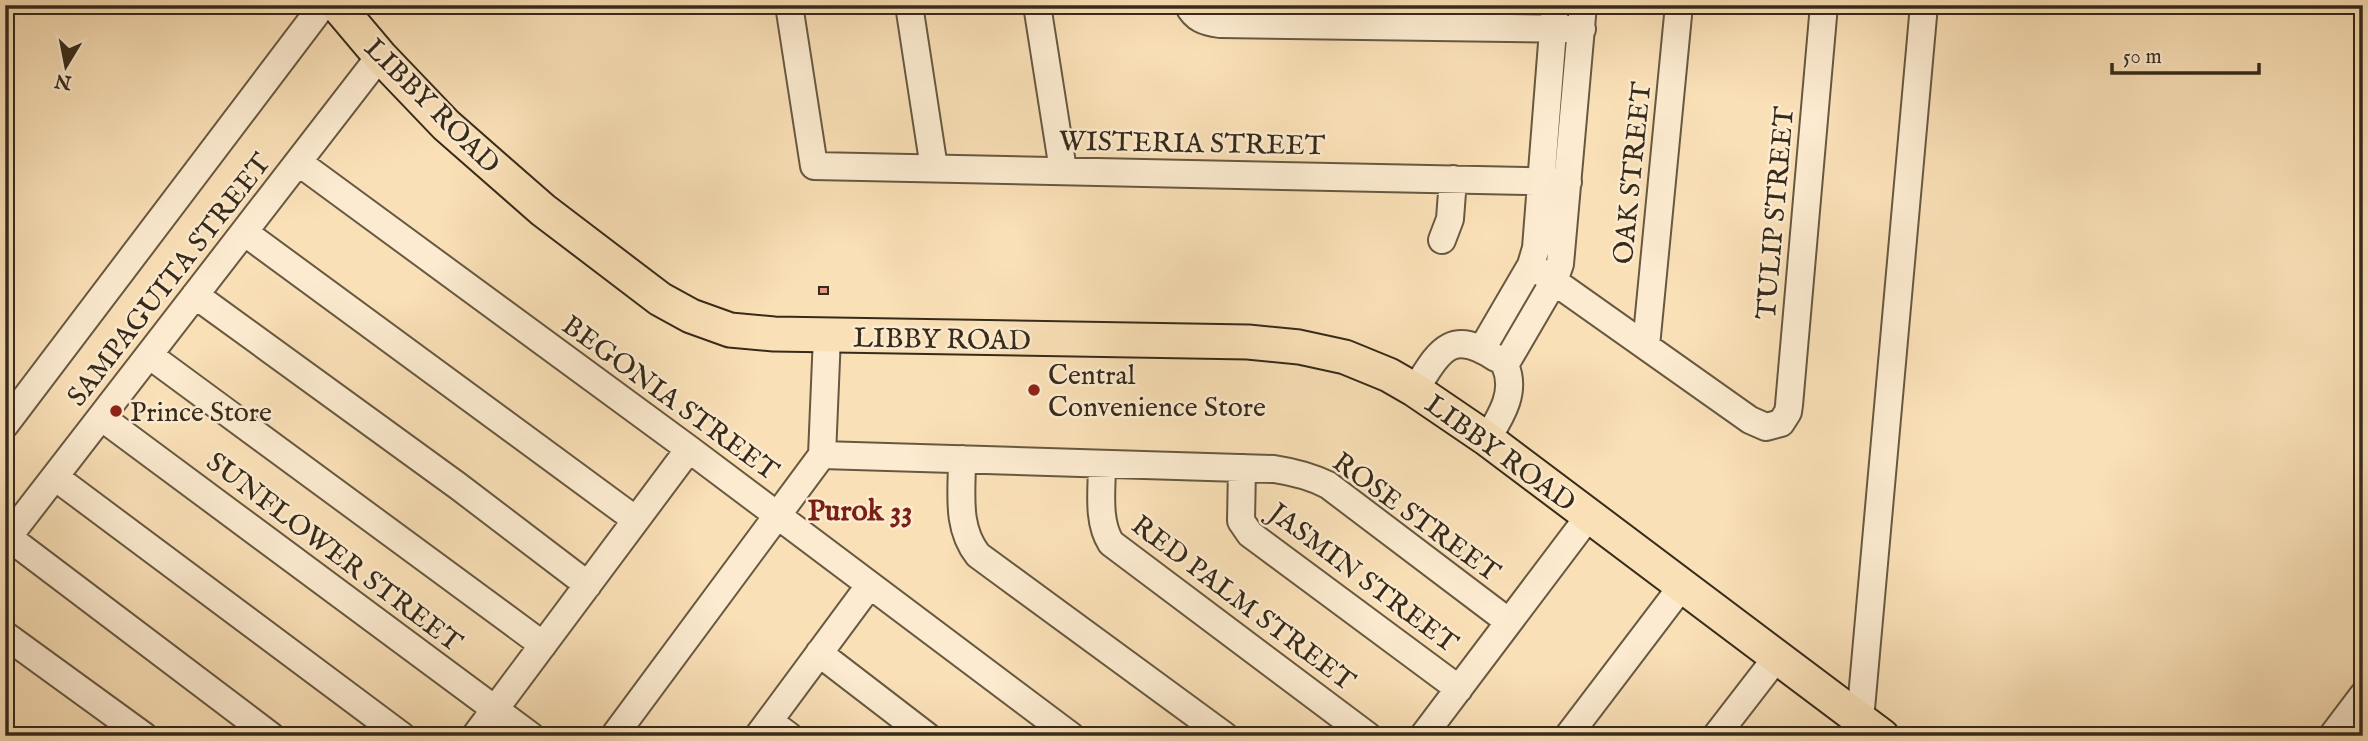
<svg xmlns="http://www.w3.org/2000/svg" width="2368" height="741" viewBox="0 0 2368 741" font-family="'IM FELL English',serif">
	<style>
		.building { fill: #e09987; stroke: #362a1a; stroke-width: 2; filter: url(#shadow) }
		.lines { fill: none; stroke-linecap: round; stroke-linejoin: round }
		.minor-casing { stroke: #675841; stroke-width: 30 }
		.major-casing { stroke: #362a1a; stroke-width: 37 }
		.minor { stroke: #fcebd0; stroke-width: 26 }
		.major { stroke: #fae0b7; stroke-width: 33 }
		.poi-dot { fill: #8f2418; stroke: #fcebd0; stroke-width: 2.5 }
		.labels { text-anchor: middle; stroke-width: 5; stroke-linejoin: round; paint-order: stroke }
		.street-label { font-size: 28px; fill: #362a1a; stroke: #fcebd0 }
		.poi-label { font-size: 28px; fill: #362a1a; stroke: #fcebd0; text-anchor: start }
		.neighbourhood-label { font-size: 30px; font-weight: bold; fill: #7a1f14; stroke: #fcebd0 }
	</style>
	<defs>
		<filter id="shadow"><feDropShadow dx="5.5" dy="-5.5" stdDeviation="3.5" flood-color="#0004"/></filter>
	</defs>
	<rect width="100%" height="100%" fill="#fae0b7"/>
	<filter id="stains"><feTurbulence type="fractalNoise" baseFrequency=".00286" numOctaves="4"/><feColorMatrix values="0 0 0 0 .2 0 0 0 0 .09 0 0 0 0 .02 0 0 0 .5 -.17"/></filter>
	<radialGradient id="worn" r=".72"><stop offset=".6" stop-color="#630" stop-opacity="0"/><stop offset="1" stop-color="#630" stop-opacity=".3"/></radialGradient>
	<path class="building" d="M819,287H828V294H819Z"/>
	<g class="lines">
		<g class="minor-casing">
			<path id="minor" d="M789,5L814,166L1568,182
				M909,5L934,168
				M1037,5L1063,170
				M1188,5C1195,19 1205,22 1220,24L1582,29
				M298,162L689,449L1071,736
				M244,232L636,520
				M1442,240L1450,219L1453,179
				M1531,265L1750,420L1766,427L1781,423L1788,412L1789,405L1824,5
				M195,295L458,486L588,585
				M1646,346L1679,5
				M1482,349L1531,265L1536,248L1555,5
				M149,355L543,645
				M1505,365L1554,281L1560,264L1583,5
				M1415,390C1439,352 1450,327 1496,358
				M101,417L531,736
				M5,425L323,5
				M1487,439C1501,416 1517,392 1505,365
				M822,455L1274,469C1294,472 1310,476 1328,485L1509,622
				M962,459C962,493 956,527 978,555L1225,736
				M1102,464C1102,489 1097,521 1111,543L1368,736
				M1242,468L1241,521L1250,534L1459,689
				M55,477L402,736
				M8,537L271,736
				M5,541L380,56
				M5,635L144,736
				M819,653L927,736
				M1860,720L1924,5
				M769,721L789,736
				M475,736L689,449
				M614,736L822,455L827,336
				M758,736L869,586
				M1423,736L1589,516
				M1568,736L1682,586
				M1716,736L1777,657
				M2332,736L2363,695"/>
		</g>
		<g class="major-casing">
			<path id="major" d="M337,5L380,56L446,125L543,210L660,299L691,316L730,330L774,334L1248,342L1299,347L1345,357L1389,375L1415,390L1487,439L1882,736"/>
		</g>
		<use href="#minor" class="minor"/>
		<use href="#major" class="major"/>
	</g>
	<g class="poi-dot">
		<circle cx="1034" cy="390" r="7"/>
		<circle cx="116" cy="411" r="7"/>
	</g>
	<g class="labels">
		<g class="street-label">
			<text transform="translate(433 105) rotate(45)" y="10">LIBBY ROAD</text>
			<text transform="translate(1192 142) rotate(1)" y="10">WISTERIA STREET</text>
			<text transform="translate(1631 173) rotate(-84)" y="10">OAK STREET</text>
			<text transform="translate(1774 213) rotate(-85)" y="10">TULIP STREET</text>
			<text transform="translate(168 279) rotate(-52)" y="10">SAMPAGUITA STREET</text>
			<text transform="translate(942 338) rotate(1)" y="10">LIBBY ROAD</text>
			<text transform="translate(671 397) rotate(36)" y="10">BEGONIA STREET</text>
			<text transform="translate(1501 452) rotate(36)" y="10">LIBBY ROAD</text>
			<text transform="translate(1417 516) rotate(36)" y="10">ROSE STREET</text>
			<text transform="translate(335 551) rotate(37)" y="10">SUNFLOWER STREET</text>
			<text transform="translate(1364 577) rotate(37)" y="10">JASMIN STREET</text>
			<text transform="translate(1244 602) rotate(37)" y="10">RED PALM STREET</text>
		</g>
		<g class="poi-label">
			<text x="1048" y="384">Central<tspan x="1048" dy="32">Convenience Store</tspan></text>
			<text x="130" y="421">Prince Store</text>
		</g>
		<g class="neighbourhood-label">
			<text x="860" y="520">Purok 33</text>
		</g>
	</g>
	<rect width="2368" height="741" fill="none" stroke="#fae0b7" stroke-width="28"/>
	<rect x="7" y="7" width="2354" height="727" fill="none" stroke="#362a1a" stroke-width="3.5"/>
	<rect x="14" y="14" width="2340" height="713" fill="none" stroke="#362a1a" stroke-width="2"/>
	<g transform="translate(66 66) rotate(190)" stroke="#fcebd0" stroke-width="5" paint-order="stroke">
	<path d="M0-5L12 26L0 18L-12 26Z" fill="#362a1a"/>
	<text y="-10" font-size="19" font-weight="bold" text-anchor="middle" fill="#362a1a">N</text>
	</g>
	<path d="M2112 63v10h147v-10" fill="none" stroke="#362a1a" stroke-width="3.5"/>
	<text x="2123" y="63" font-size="21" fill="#362a1a" stroke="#fcebd0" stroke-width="5" paint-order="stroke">50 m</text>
	<rect width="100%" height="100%" filter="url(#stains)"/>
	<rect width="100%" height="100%" fill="url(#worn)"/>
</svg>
